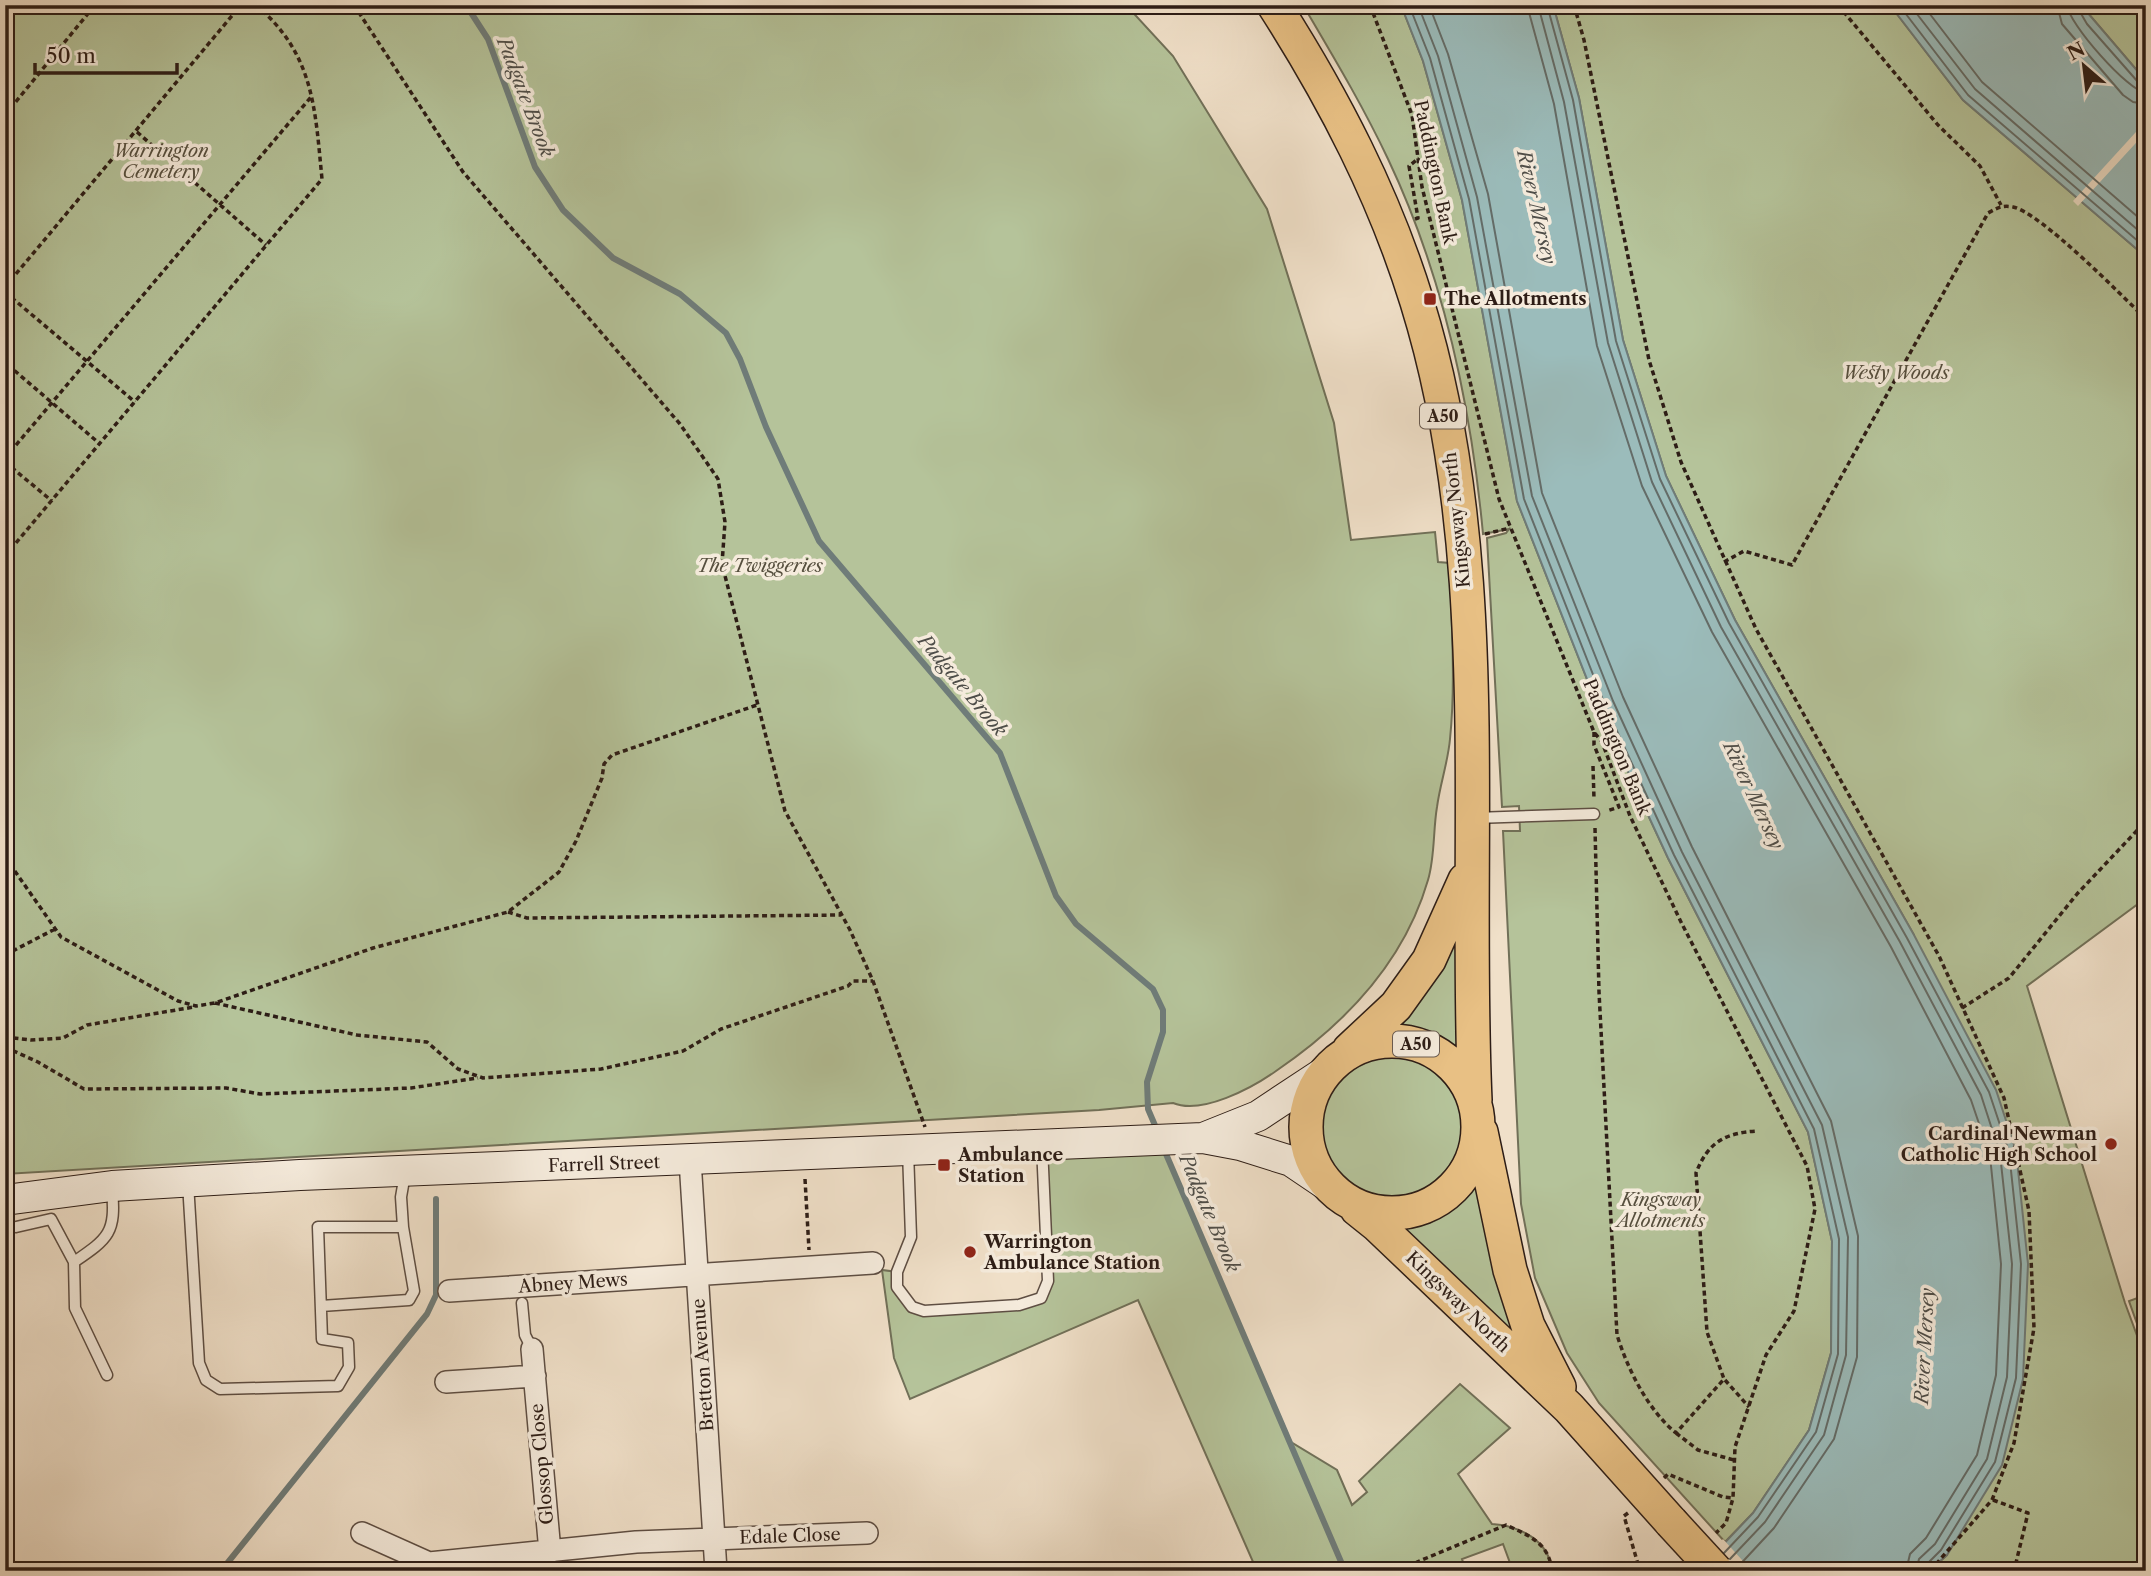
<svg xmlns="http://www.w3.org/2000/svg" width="2151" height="1576" viewBox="0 0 2151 1576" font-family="'Libre Caslon Text',serif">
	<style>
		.green { fill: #b5c39a; stroke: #717058; stroke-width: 2 }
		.water { fill: #9bbcbb; stroke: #6f7c79; stroke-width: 2 }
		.pier { fill: #f0e0c9 }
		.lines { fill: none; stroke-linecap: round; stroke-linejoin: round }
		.shore { stroke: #646c68; stroke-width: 2 }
		.stream { stroke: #6f7c79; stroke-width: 6 }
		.lane-casing { stroke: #5e4e43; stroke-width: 13 }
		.street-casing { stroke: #5e4e43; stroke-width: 24 }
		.secondary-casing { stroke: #2d1d16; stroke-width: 32 }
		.primary-casing { stroke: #2d1d16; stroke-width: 36 }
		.path { stroke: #2d1d16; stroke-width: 3.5; stroke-dasharray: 5 3.5; stroke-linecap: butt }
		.lane { stroke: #f5ebdc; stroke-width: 10 }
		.street { stroke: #f5ebdc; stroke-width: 21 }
		.secondary { stroke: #f5ebdc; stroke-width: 30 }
		.primary { stroke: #e8c084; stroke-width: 33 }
		.primary-bridge-casing { stroke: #2d1d16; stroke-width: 36; stroke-linecap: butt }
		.primary-bridge { stroke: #e8c084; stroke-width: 33 }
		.poi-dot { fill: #8f2418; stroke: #f5ebdc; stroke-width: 2.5 }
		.labels { text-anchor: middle; stroke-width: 7; stroke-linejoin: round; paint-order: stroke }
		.shield { fill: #f5ebdc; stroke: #695b51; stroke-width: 2 }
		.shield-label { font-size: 16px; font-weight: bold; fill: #2d1d16 }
		.park-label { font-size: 18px; font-style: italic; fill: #564f3e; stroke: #f5ebdc }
		.street-label { font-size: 18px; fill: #2d1d16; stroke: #f5ebdc }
		.poi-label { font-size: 18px; font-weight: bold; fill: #2d1d16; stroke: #f5ebdc; text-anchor: start }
		.water-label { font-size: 19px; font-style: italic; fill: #4e4d48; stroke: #f5ebdc }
	</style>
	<rect width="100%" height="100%" fill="#f0e0c9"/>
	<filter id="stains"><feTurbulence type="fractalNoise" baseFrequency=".00286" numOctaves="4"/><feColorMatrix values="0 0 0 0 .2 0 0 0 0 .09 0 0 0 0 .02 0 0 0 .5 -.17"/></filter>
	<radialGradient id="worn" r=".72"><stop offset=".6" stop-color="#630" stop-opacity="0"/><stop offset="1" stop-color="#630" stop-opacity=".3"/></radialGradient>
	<path class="green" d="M5,5H1126L1173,56L1267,209L1334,423L1351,540L1435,532L1438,562L1450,563C1451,621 1456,681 1450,739C1448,762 1440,784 1437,807C1433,830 1435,857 1428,880C1404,963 1345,1024 1276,1071C1252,1088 1202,1115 1173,1103L1099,1110L5,1174Z
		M1303,5H1401L1423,61L1462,200L1517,501L1598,707L1668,858L1808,1132L1832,1241L1831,1353L1809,1430L1753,1513L1725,1542L1599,1403L1567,1353L1535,1278L1521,1204L1503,831H1520L1519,806L1502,807L1487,538L1506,533L1509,529L1483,534C1471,405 1444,277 1388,159C1363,106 1333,56 1303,5Z
		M1553,5H1890L1963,100L2146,257V898L2027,986L2125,1303L2146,1360V1571H1929L1947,1555L1914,935L1735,620L1666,476L1623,340L1579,98Z
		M2081,5H2146V81Z
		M1456,929L1462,1054L1438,1039L1389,1026Z
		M1320 1127a72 72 0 1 1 144 0a72 72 0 1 1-144 0Z
		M1165,1151L1291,1442L1337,1470L1352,1505L1367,1492L1359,1481L1460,1384L1510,1428L1458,1474L1492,1524C1520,1526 1549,1540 1552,1571H1513L1503,1544L1462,1559L1466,1571H1463L1460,1563L1437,1571H1257L1138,1300L910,1399L894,1358L882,1270L897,1272V1286L912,1307L1019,1305L1046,1289L1043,1155Z
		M1480,1173L1536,1358L1397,1225C1438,1216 1456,1208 1480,1173Z
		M2146,1295V1349L2129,1301Z"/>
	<path class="water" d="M1401,5H1553L1579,98L1623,340L1666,476L1735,620L1914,935L1996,1090L2016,1151L2028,1264L2023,1379L2002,1465L1947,1555L1929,1571H1698L1753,1513L1809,1430L1831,1353L1832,1241L1808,1132L1668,858L1598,707L1517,501L1462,200L1423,61Z
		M1890,5H2081L2146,81V257L1963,100Z"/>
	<path class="pier" d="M2146,121V132L2078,206L2073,201Z
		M1723,1539L1752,1571H1694Z"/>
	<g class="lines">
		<path class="shore" d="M1409,5L1430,58L1469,199L1524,499L1605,705L1674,855L1814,1129L1839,1239L1838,1354L1816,1432L1758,1517L1724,1553
			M1418,5L1438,56L1477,197L1532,496L1613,701L1682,852L1822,1125L1848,1237L1846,1355L1824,1435L1765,1522L1730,1559
			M1429,5L1448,54L1488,194L1542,493L1623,697L1692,847L1831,1121L1858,1236L1857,1357L1834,1439L1774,1528L1734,1571
			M1527,5L1554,104L1597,346L1642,486L1712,632L1891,947L1971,1100L1990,1156L2001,1264L1996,1375L1977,1455L1926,1538L1910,1554L1906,1571
			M1538,5L1564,102L1608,343L1652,482L1721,627L1900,942L1981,1095L2000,1154L2012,1264L2007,1377L1987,1459L1935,1544L1919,1559L1916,1571
			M1547,5L1573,100L1616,341L1660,479L1729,623L1907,938L1989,1092L2009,1152L2021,1264L2016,1378L1995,1462L1941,1550L1927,1564L1925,1571
			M1899,5L1968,95L2146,248
			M1910,5L1975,89L2146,237
			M1923,5L1982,82L2146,224
			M2057,5L2062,24L2123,95L2133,102L2146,104
			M2067,5C2068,23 2129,92 2146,93
			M2076,5L2087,24L2138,82L2146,85"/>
		<path class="stream" d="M466,5L488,39L535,167L563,210L613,258L680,294L726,333L740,359L766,427L819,541L1000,753L1056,896L1076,924L1153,989L1163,1010V1032L1147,1082L1148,1109L1157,1130
			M1163,1147L1345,1571
			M221,1571L427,1314L436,1295V1199"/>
		<g class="lane-casing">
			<path id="lane" d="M1475,818L1594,814
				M908,1151L911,1237L897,1272V1287L912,1307L924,1311L1019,1305L1041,1298L1048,1281L1042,1146
				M188,1183L199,1363L206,1380L220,1389L338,1386L349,1367L348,1343L322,1339L318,1227H403L401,1197L405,1174
				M16,1227L51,1219L74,1262
				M522,1303L525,1335L532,1349
				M321,1306L409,1300L414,1291L403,1227
				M107,1375L75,1308L74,1262C109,1238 116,1233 112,1189"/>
		</g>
		<g class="street-casing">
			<path id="street" d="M690,1160L716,1571
				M449,1291L873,1263
				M532,1349L550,1552
				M446,1382L535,1376
				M362,1533L429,1563L636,1542L867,1533"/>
		</g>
		<g class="secondary-casing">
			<path id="secondary" d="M1203,1138L1258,1116L1326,1071
				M5,1200L112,1186L300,1175L1203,1138L1240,1145L1291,1161L1328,1186"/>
		</g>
		<g class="primary-casing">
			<path id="primary" d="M1274,5C1334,99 1384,195 1417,302C1497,559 1463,835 1475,1100
				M1306 1127a86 86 0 1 1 172 0a86 86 0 1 1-172 0Z
				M1349,1050L1396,1006L1429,960L1465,880
				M1481,1132L1510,1270L1528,1326L1559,1387
				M1357,1209L1377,1225L1569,1408L1671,1522"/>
		</g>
		<path class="path" d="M354,5L463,172L680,424L718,479L725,522L722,564L785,811L850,930L873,981L925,1127
			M1370,5L1412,115L1422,187L1499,499L1594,732L1602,742L1630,816L1682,924L1807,1166L1815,1209L1794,1311L1766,1355L1735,1447L1733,1498L1726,1523L1716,1533
			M1574,5L1584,40L1649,360L1681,462L1756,629L1939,956L2004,1098L2029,1211L2034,1328L2014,1443L1992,1500L1930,1571
			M1838,5L1938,125L1980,166L2001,205
			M2143,5L2146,9
			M5,115L95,5
			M137,132L266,245
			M1415,219L1418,218L1409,166L1419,158
			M5,231V240
			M5,287L241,5
			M5,292L135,402
			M8,365L100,444
			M5,458L311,97
			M5,462L52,501
			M2146,518L2140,534L2146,547
			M1485,534L1510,528
			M5,556L322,179C315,108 314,54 256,5
			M1724,562L1744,551L1792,565L1988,213C1997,208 2002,205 2013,207C2041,213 2121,295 2146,319
			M1594,732V745L1619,807L1607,811
			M1593,766L1594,799
			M1595,828L1599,992L1617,1335C1628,1370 1648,1410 1676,1433L1724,1379L1707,1332L1696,1173C1708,1142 1725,1133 1757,1131
			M5,857L61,937L178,1001L196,1006L215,1003L373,948L508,912L559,872L576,841L602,778L604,764L612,755L757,705
			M508,912L527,918L841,915
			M5,955L55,929
			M215,1003L357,1035L427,1042L458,1069L483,1078L601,1069L683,1051L721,1029L848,986L853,981H873
			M1962,1008L2009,978L2077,894L2146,821
			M5,1037L31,1040L63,1038L87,1025L194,1007
			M5,1047L38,1062L84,1089L226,1088L260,1094L411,1088L478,1078
			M805,1179L809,1250
			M1725,1380L1749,1407
			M1676,1433L1698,1450L1734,1460
			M1664,1478L1668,1474L1723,1497L1733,1498
			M1993,1500L2028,1513L2014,1571
			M1628,1513L1624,1516L1640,1571
			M1412,1571L1417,1562L1506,1525C1530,1536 1549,1543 1552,1571"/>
		<use href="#lane" class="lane"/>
		<use href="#street" class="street"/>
		<use href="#secondary" class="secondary"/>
		<use href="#primary" class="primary"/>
		<g class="primary-bridge-casing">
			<path id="primary-bridge" d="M1671,1522L1716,1571"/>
		</g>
		<use href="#primary-bridge" class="primary-bridge"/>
	</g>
	<g class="poi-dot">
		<rect x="1423" y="292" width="14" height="14" rx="3.5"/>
		<circle cx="2111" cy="1144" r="7"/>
		<rect x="937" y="1158" width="14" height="14" rx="3.5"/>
		<circle cx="970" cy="1252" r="7"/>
	</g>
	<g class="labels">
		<g class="shield">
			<rect x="1420" y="403.5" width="46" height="25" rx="5"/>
			<rect x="1393" y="1031.5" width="46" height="25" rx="5"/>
		</g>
		<g class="shield-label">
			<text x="1443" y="422">A50</text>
			<text x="1416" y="1050">A50</text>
		</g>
		<g class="park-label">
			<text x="161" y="157">Warrington<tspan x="161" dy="21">Cemetery</tspan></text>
			<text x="1896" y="379">Westy Woods</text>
			<text x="760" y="572">The Twiggeries</text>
			<text x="1661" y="1206">Kingsway<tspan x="1661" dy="21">Allotments</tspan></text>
		</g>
		<g class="street-label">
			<text transform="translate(1435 172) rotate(78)" y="6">Paddington Bank</text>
			<text transform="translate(1457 520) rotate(-96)" y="6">Kingsway North</text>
			<text transform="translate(1617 747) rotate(67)" y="6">Paddington Bank</text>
			<text transform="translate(604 1164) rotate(-2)" y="6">Farrell Street</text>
			<text transform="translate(573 1283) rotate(-4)" y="6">Abney Mews</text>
			<text transform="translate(1458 1302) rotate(44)" y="6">Kingsway North</text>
			<text transform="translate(703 1365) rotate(-94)" y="6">Bretton Avenue</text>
			<text transform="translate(542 1464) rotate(-95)" y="6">Glossop Close</text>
			<text transform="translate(790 1536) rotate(-2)" y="6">Edale Close</text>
		</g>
		<g class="poi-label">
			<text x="1444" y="305">The Allotments</text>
			<text x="2097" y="1140" text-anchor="end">Cardinal Newman<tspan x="2097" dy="21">Catholic High School</tspan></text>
			<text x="958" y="1161">Ambulance<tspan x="958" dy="21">Station</tspan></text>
			<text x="984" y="1248">Warrington<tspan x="984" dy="21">Ambulance Station</tspan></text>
		</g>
		<g class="water-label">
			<text transform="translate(526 97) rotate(69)" y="7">Padgate Brook</text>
			<text transform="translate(1537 207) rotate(77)" y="7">River Mersey</text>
			<text transform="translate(963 685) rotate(50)" y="7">Padgate Brook</text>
			<text transform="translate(1754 795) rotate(65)" y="7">River Mersey</text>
			<text transform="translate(1210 1213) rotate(67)" y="7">Padgate Brook</text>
			<text transform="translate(1924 1346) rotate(-87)" y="7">River Mersey</text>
		</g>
	</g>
	<rect width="2151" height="1576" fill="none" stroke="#f0e0c9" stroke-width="28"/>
	<rect x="7" y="7" width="2137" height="1562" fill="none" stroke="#2d1d16" stroke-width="3.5"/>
	<rect x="14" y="14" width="2123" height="1548" fill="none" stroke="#2d1d16" stroke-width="2"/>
	<g transform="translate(2084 66) rotate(332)" stroke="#f5ebdc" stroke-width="5" paint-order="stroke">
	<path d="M0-5L12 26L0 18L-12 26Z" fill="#2d1d16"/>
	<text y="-10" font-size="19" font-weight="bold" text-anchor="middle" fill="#2d1d16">N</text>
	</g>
	<path d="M35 63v10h142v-10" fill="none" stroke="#2d1d16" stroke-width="3.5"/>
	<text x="46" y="63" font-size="21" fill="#2d1d16" stroke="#f5ebdc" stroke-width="5" paint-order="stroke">50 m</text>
	<rect width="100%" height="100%" filter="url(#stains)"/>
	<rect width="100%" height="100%" fill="url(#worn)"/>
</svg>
